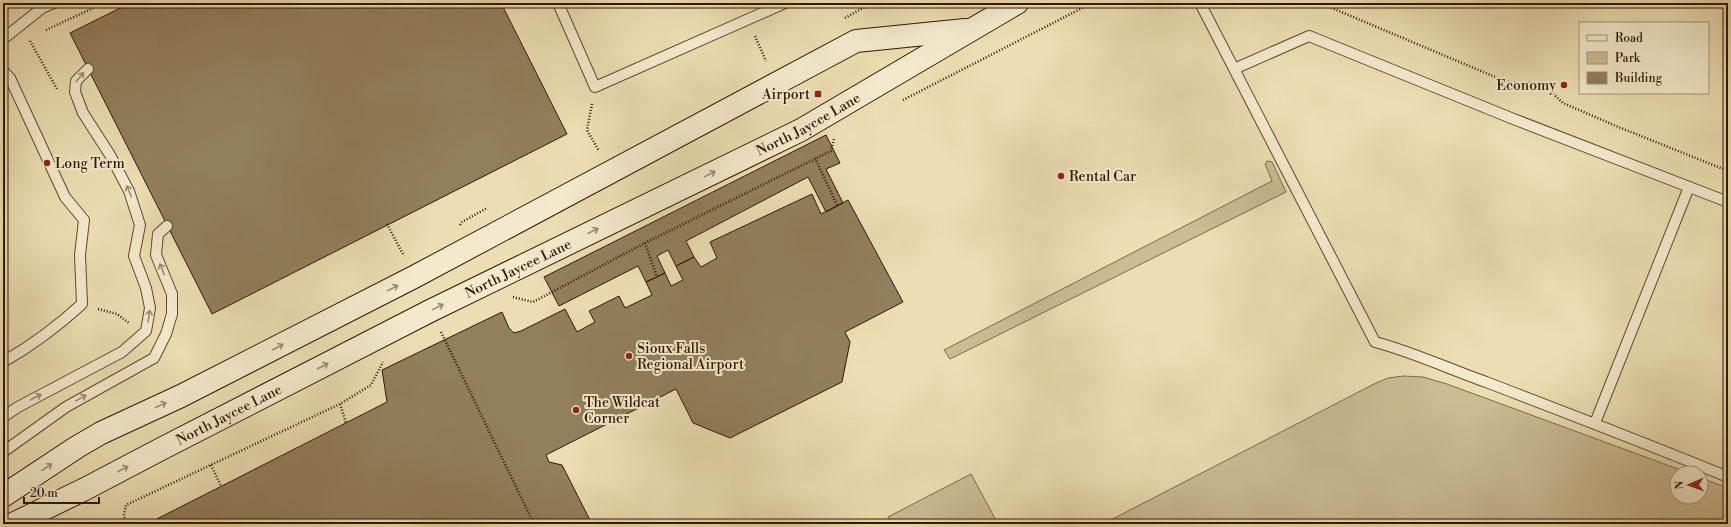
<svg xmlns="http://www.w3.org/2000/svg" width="1731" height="527" viewBox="0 0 1731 527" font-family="'Libre Bodoni',serif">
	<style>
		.green { fill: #ccbc94; stroke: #7f694a }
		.building { fill: #937e5d; stroke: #321600 }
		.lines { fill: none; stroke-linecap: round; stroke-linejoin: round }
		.service-casing { stroke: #60482c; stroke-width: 12 }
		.secondary-casing { stroke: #321600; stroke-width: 24 }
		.path { stroke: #321600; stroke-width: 2.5; stroke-dasharray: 1 2; stroke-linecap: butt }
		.service { stroke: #f3eacd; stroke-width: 10 }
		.secondary { stroke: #f3eacd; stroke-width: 22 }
		.oneway { stroke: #9c8b71 }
		.poi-dot { fill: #8f2418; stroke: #f3eacd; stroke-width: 1.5 }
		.labels { text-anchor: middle; stroke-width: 4; stroke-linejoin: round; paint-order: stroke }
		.poi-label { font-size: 14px; fill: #321600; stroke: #f3eacd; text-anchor: start }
		.street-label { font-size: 14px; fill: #321600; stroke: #f3eacd }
	</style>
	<rect width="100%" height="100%" fill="#ecdeb2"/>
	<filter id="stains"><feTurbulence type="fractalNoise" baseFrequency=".005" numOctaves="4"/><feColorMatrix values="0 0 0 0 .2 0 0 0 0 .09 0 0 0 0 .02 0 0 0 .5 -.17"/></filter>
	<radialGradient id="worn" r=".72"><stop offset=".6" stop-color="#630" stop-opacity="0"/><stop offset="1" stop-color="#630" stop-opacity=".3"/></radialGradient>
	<path class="green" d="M1267,161L1272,162L1286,192L950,359L944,350L1272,181L1265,164Z
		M1404,376L1423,377L1447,384L1689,473H1677V497H1701V478L1728,488V524H1103L1376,383L1388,378Z
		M971,474L998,524H892L888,517Z"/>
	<path class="building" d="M130,3H501L567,134L212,314L70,33Z
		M826,135L840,163L826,169L843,203L826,212L808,177L686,241L694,257L676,266L668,250L657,256L665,273L646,282L638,266L559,306L544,277Z
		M812,194L821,214L848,200L903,302L845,332L850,342L842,382L730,438L693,423L676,389L546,455L549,462L562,465L592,524H147L387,402L382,370L502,312L509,328L514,333L521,331L565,309L577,332L595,322L589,311L619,296L625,308L652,295L646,282L665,273L671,286L683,280L676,266L694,257L701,267L717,258L710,242Z"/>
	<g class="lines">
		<g class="service-casing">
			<path id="service" d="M558,3L595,87L785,3
				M1200,3L1375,342C1413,352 1449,369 1486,382C1567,413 1648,444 1728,477
				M3,39L42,8L54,3
				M1234,69L1309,36L1511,118L1728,202
				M3,71L10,78L65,197L84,220L80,255L82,304C58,326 31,346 3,362
				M3,417L18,407L122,352L146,331L150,308L146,288L134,256L140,225L129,191L110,155L83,113L75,92L76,81L88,69
				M1595,423L1689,187
				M3,452L66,407L154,358L166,334L172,314V294L156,255L158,234L167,226"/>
		</g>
		<g class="secondary-casing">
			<g id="secondary">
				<path d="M3,496L77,447L101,433L181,396L414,277L856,41L965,30"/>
				<path id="s1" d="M13,524L85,489L163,448L430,311L801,130L1017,3"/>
			</g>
		</g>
		<path class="path" d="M1320,3L1507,82L1531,83L1548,89L1563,103L1616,126L1728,171
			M845,18L872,3
			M46,30L104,3
			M755,36L766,61
			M30,41L57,89
			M903,100L1092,3
			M592,104L587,130L599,151
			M815,158L837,205
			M387,224L404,256
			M460,225L462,222L487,208
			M645,243L657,277
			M513,297L533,302L645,243L831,151L834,139
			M98,309L117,314L129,323
			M441,332L534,524
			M340,404L346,423
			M211,465L221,486
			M126,524L124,515L126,505L340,404L371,385L383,362"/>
		<use href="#service" class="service"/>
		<use href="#secondary" class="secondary"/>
	</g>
	<defs><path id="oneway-shaft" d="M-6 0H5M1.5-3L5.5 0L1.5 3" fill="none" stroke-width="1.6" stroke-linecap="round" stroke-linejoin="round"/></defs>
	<g class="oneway">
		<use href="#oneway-shaft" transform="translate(80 77) rotate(-50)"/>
		<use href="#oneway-shaft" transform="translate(710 174) rotate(-26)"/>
		<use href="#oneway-shaft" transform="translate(129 191) rotate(-112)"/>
		<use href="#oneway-shaft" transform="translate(593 231) rotate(-26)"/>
		<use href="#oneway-shaft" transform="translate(162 269) rotate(-112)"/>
		<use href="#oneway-shaft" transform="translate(393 288) rotate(-27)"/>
		<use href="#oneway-shaft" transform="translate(438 307) rotate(-26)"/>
		<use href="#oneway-shaft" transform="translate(149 316) rotate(-81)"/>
		<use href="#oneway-shaft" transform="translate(278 347) rotate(-27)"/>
		<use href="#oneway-shaft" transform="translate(323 366) rotate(-27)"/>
		<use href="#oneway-shaft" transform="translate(36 397) rotate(-28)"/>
		<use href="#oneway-shaft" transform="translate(81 398) rotate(-29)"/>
		<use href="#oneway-shaft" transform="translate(161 405) rotate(-25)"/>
		<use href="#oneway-shaft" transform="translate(47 467) rotate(-34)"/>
		<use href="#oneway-shaft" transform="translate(123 469) rotate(-28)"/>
	</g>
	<g class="poi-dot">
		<circle cx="1564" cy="85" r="4"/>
		<rect x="814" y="90" width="8" height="8" rx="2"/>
		<circle cx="47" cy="163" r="4"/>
		<circle cx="1061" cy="176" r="4"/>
		<circle cx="629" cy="356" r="4"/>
		<circle cx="576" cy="410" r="4"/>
	</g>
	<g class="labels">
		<g class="poi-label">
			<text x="1556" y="90" text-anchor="end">Economy</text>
			<text x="810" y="99" text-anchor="end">Airport</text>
			<text x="55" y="168">Long Term</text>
			<text x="1069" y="181">Rental Car</text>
			<text x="637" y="353">Sioux Falls<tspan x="637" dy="16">Regional Airport</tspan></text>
			<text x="584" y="407">The Wildcat<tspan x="584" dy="16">Corner</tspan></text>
		</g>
		<g class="street-label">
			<text dy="5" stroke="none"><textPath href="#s1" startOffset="890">North Jaycee Lane</textPath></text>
			<text dy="5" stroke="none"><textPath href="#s1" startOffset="566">North Jaycee Lane</textPath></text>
			<text dy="5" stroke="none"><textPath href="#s1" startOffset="242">North Jaycee Lane</textPath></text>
		</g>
	</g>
	<rect width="1731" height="527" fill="none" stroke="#ecdeb2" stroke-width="16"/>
	<rect x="4" y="4" width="1723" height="519" fill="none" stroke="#321600" stroke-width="2"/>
	<rect x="8" y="8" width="1715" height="511" fill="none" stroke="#321600"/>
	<rect x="1579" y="22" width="130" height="72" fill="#f3eacd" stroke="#a6957b"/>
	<rect x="1587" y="35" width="20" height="6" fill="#f3eacd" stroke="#a6957b"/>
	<text x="1615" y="42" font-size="12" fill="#321600">Road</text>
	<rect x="1587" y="52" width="20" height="12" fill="#ccbc94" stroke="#a6957b"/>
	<text x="1615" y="62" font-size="12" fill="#321600">Park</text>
	<rect x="1587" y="72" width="20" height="12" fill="#937e5d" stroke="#a6957b"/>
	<text x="1615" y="82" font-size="12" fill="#321600">Building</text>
	<g transform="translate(1689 485) rotate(268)"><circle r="19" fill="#f3eacd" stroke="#a6957b"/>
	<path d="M0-3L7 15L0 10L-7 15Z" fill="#8f2418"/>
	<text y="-6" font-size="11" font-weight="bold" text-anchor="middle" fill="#321600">N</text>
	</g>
	<path d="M24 497v6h75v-6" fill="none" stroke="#321600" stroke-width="2"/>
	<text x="30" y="497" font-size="12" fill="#321600" stroke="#f3eacd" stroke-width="3" paint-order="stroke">20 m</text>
	<rect width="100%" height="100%" filter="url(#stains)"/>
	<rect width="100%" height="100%" fill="url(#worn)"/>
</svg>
